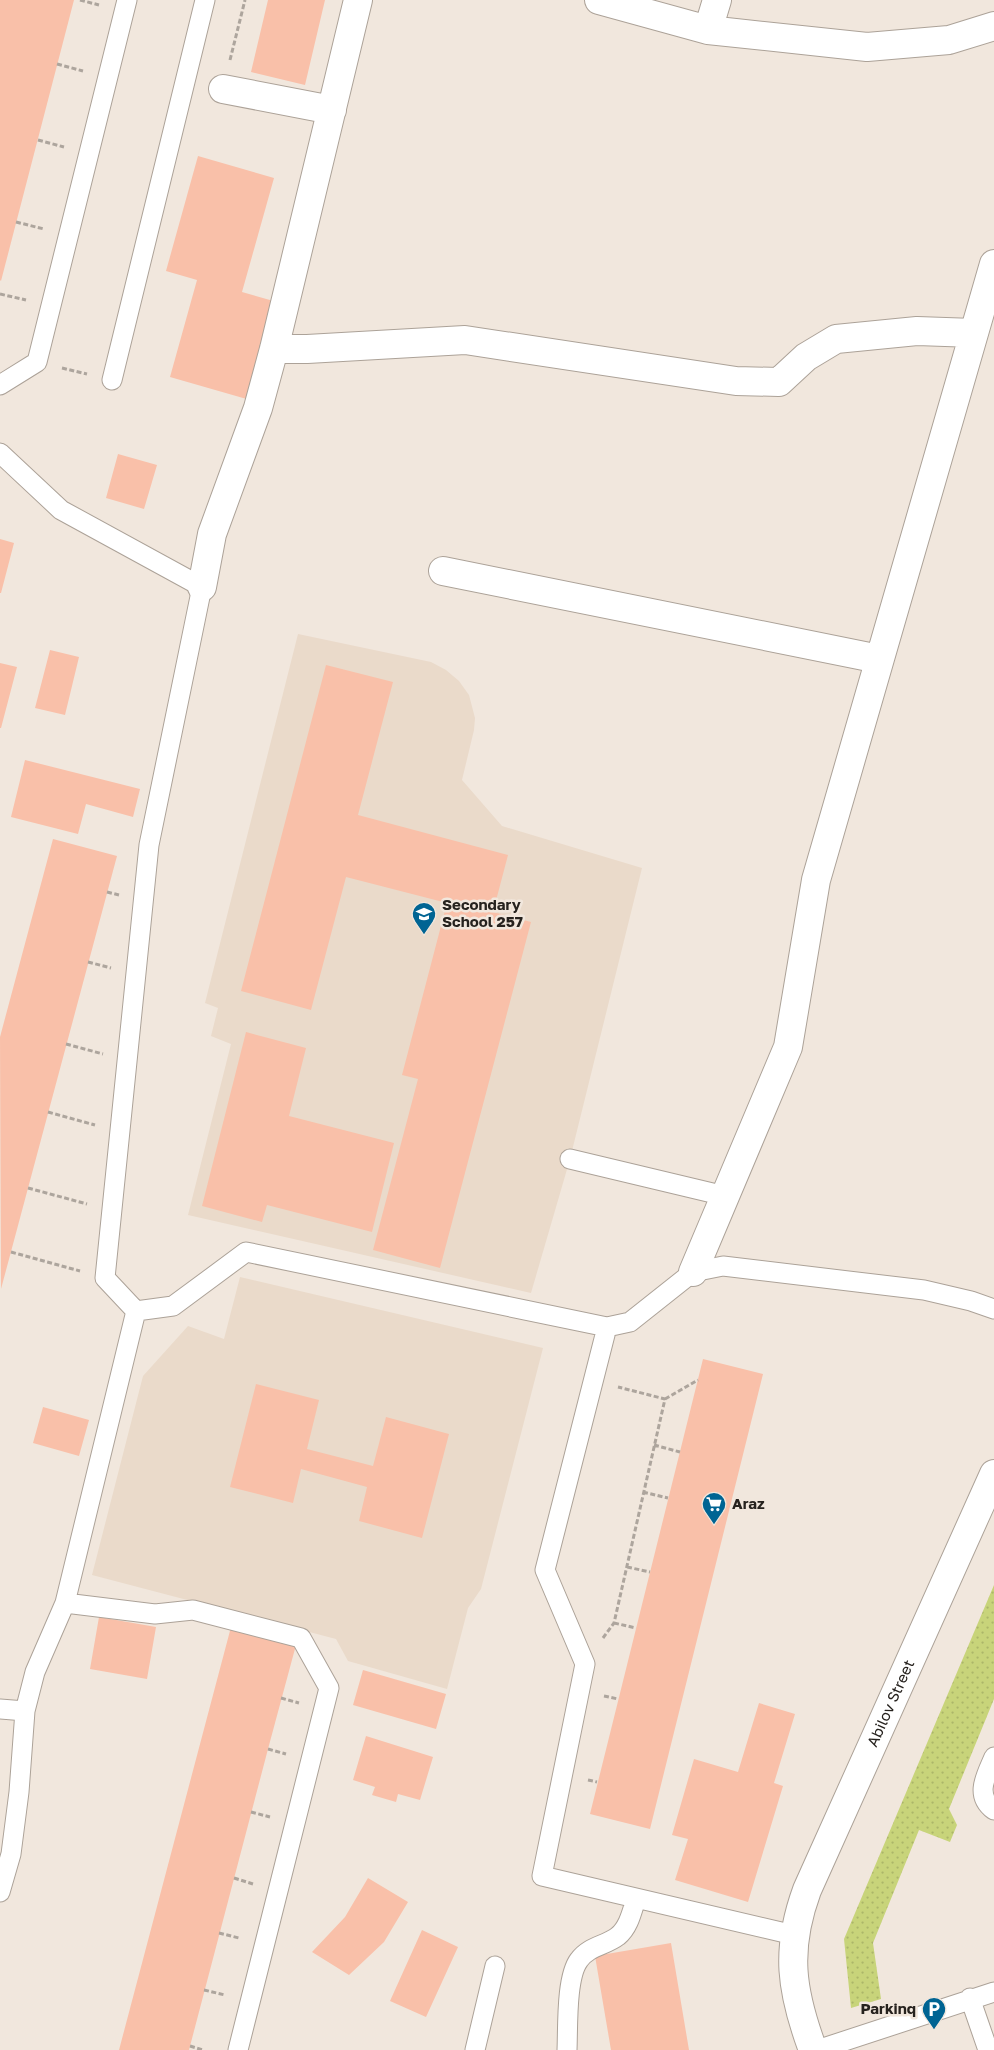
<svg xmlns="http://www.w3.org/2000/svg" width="994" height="2050" viewBox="0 0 994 2050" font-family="'Golos Text',sans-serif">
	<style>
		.built { fill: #eadaca }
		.green { fill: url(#green-dots) }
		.building { fill: #f9c0a9 }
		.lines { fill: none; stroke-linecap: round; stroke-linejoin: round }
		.lane-casing { stroke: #aca298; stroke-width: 21 }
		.street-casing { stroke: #aca298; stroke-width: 30 }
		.secondary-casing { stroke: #aca298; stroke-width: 30 }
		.path { stroke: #ada59d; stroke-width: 3; stroke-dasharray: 5 2.5; stroke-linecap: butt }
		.lane { stroke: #fff; stroke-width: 19 }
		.street { stroke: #fff; stroke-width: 28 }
		.secondary { stroke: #fff; stroke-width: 28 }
		.labels { text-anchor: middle; stroke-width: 5; stroke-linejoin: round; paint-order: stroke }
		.poi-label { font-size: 15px; font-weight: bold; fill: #26221e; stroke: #f1e7dd; text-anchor: start }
		.street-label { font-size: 15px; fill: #26221e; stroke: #f1e7dd }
	</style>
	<defs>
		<pattern id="green-dots" width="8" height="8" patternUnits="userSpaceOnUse" patternTransform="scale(1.25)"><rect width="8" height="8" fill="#c8d47a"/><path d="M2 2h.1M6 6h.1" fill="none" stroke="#acb669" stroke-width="1.8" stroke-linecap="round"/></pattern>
	</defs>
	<rect width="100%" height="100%" fill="#f1e7dd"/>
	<path class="built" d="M298,634L431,662L446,670L459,681L469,695L475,718L474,730L462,780L502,826L642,868L570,1159L531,1293L188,1215L231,1044L211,1036L218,1008L205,1003Z
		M240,1277L543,1348L481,1589L468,1608L447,1689L348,1661L336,1639L92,1575L143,1376L188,1326L224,1339Z"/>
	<path class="green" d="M994,1585V1699L949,1809L957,1825L950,1842L919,1830L873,1943L881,1999L851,2008L844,1939Z"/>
	<path class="building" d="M0,0H74L1,281L0,280Z
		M268,0H325L305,85L251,72Z
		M198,156L274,178L242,292L277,302L250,400L170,377L197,280L166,271Z
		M118,454L157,465L144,509L106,498Z
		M0,539L14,543L1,593H0Z
		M50,650L79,657L65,715L35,708Z
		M0,663L17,667L1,728H0Z
		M326,665L393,682L358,815L508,855L493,912L531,922L440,1268L373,1250L418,1079L402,1075L447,903L346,877L311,1010L241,991Z
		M25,760L140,789L133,817L86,804L78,834L11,817Z
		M53,839L117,856L1,1289L0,1037Z
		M246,1032L306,1048L289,1116L394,1143L372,1232L267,1205L262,1222L202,1206Z
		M703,1359L763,1374L650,1829L590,1814Z
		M256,1384L319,1400L307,1449L373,1466L386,1417L449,1434L422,1538L359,1521L367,1487L301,1469L293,1503L230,1487Z
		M43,1407L89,1420L79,1456L33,1443Z
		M99,1617L156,1627L147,1679L90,1669Z
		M231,1627L296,1645L268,1749L189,2050H119Z
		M363,1670L446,1694L436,1729L353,1705Z
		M759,1703L795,1714L774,1783L783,1786L748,1902L675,1880L688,1839L672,1835L694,1759L738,1772Z
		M366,1736L433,1757L420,1800L398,1794L396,1802L372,1795L375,1787L353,1780Z
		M368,1878L408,1902L384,1942L349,1975L312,1952L345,1917Z
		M422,1930L458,1947L426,2017L390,2001Z
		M671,1943L689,2050H611L595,1956Z"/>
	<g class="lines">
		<g class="lane-casing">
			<path id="lane" d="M112,380L205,0
				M0,385L37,362L127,0
				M0,453L61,510L202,587L149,845L105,1278L136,1311
				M570,1159L725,1196
				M136,1311L173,1306L246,1252L607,1327L630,1322L693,1272L723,1266L924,1290L971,1301L994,1309
				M607,1327L545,1570L585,1664L542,1876L794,1935
				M65,1603L155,1614L193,1610L301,1638L329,1688L238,2050
				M0,1709L25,1711L35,1672L65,1603L136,1311
				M994,1757C986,1776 974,1795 994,1810
				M0,1892L11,1854L19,1792L25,1711
				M970,1998L988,2050
				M475,2050L495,1966
				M567,2050C568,2027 566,1977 579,1960C589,1946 605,1946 618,1936C629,1927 632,1911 636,1899
				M817,2050L994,1992"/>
		</g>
		<g class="street-casing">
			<path id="street" d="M599,0L708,30L867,47L949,40L994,26
				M708,30L717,0
				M223,89L332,110
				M274,349H307L465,340L736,381L779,382L806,357L836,339L917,331L974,333
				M443,571L879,659
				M202,587L212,534L258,408L274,349L358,0
				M693,1272L788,1047L816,880L994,264"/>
		</g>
		<g class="secondary-casing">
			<g id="secondary">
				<path id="s1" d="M813,2050C791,1991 785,1950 807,1890L994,1474"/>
			</g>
		</g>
		<path class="path" d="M80,0L99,5
			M230,60L245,0
			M57,64L83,71
			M38,140L64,147
			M16,222L44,229
			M0,294L26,300
			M62,368L87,374
			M107,892L119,895
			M88,962L111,968
			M66,1044L103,1054
			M48,1112L95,1125
			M28,1188L87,1204
			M11,1252L80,1271
			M665,1399L698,1380
			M654,1445L680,1452
			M643,1492L668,1498
			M627,1567L650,1572
			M614,1623L636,1628
			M603,1638L614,1623L665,1399L618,1387
			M604,1696L618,1699
			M281,1698L299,1703
			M268,1749L286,1754
			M588,1780L597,1782
			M251,1812L270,1817
			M234,1878L253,1884
			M219,1933L239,1938
			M204,1990L225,1995
			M190,2046L203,2050"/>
		<use href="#lane" class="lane"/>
		<use href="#street" class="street"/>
		<use href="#secondary" class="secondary"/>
	</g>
	<defs>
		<g id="school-pin" transform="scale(1.25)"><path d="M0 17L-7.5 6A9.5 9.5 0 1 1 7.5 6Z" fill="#006493" stroke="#f1e7dd"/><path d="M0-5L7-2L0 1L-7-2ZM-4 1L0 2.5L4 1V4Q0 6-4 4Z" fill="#fff"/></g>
		<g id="supermarket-pin" transform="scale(1.25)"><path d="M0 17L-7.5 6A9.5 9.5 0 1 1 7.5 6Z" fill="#006493" stroke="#f1e7dd"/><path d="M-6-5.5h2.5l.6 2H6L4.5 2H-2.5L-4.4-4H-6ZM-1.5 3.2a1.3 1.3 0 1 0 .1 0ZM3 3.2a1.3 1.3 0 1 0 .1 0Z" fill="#fff"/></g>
		<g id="parking-pin" transform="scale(1.25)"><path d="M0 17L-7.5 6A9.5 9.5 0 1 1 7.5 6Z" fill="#006493" stroke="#f1e7dd"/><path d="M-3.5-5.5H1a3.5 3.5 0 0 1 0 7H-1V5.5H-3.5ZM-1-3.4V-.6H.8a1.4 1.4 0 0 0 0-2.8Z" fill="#fff"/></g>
	</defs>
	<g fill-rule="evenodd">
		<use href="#school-pin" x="424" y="914"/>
		<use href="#supermarket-pin" x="714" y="1504"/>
		<use href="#parking-pin" x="934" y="2009"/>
	</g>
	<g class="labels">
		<g class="poi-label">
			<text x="442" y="910">Secondary<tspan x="442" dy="17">School 257</tspan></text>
			<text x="732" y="1509">Araz</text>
			<text x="916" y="2014" text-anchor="end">Parkinq</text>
		</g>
		<g class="street-label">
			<text dy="5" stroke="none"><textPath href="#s1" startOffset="369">Abilov Street</textPath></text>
		</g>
	</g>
</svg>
